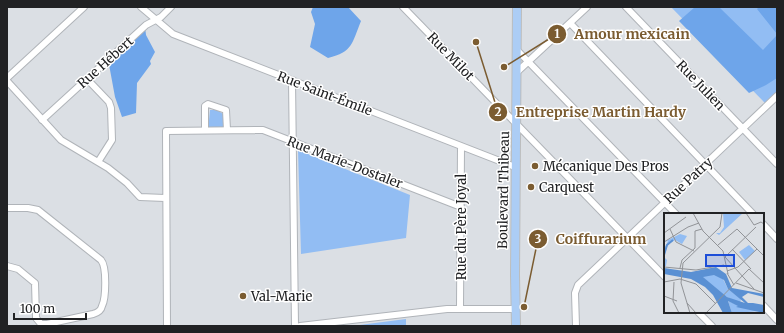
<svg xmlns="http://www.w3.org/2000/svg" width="784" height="333" viewBox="0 0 784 333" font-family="Merriweather,serif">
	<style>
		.green { fill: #92bdf3 }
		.forest { fill: #6ea5ea }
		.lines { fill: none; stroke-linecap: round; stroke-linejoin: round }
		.minor-casing { stroke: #b0b4b9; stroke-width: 8 }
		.major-casing { stroke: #bcbdbd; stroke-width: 10 }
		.minor { stroke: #fff; stroke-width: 6 }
		.major { stroke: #accdf5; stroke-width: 8 }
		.poi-dot { fill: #7b5c31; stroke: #fff; stroke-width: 1.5 }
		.labels { text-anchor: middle; stroke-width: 3; stroke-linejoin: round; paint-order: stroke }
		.street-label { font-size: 13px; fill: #212224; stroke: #fff }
		.poi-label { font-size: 13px; fill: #212224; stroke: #fff; text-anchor: start }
		.inset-river { fill: none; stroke: #5a90d3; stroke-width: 2 }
		.inset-road { fill: none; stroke: #919397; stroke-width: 1 }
		.view { fill: #1d4ed8; fill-opacity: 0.15; stroke: #1d4ed8; stroke-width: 2 }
		.inset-edge { fill: none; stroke: #212224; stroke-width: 2 }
		.leader { fill: none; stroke: #7b5c31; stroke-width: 1.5 }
		.callout-dot { fill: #7b5c31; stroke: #fff; stroke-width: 1.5 }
		.mark-label { font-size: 12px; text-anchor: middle; font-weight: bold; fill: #fff }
		.callout-label { font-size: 14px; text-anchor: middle; font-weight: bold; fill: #7b5c31; stroke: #fff; stroke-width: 3; stroke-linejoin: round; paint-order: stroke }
	</style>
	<rect width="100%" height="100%" fill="#dbdfe4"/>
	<path class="green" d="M671,7H777V95L767,105Z
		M210,110H217L226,116L227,130L208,131Z
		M298,150L410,195L406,238L301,254Z
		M406,319V326H352Z"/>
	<path class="forest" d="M313,7H348L361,21C352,43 353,52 328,58L310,47L315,24L311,12Z
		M695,7H719L763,50L777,35V78L766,85L749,93L679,21Z
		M759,7H777V34L757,9Z
		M145,27L146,35L155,52L150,61L151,64L137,83L136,113L122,117L115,97L108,59Z"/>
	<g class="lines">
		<g class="minor-casing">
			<path id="minor" d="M141,7L173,34L515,167
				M403,7L665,277
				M626,7L777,164
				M570,23L753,214
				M517,50L676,214
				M517,72L587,7
				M7,78L84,7
				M87,79L109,102L111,108L112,140L98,162
				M292,80L295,326
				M7,81L61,140L108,168L127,183L140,197L165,198
				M42,120L146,25L161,17L171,7
				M205,130V106L208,104L226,110L227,130
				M7,208H28L38,210L101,260C107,267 106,298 102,306C101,311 97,313 93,314L47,324H41L36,318L35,283L18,269L7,266
				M763,224L777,239
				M763,305L777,320
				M460,308L461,146
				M698,312L712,326
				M167,326L166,131L263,130L461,207
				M300,326L447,309H515
				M576,326L575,293L578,285L777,96"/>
		</g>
		<g class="major-casing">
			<path id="major" d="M516,326L515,275L517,7"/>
		</g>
		<use href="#minor" class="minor"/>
		<use href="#major" class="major"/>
	</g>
	<g class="poi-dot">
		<circle cx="535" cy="166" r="4"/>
		<circle cx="531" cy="187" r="4"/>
		<circle cx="243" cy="296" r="4"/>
	</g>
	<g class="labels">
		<g class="street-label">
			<text transform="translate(451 56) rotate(46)" y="5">Rue Milot</text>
			<text transform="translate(105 62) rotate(-42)" y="5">Rue Hébert</text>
			<text transform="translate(701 85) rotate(46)" y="5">Rue Julien</text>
			<text transform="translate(325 93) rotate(21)" y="5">Rue Saint-Émile</text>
			<text transform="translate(345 162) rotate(21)" y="5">Rue Marie-Dostaler</text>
			<text transform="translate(688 180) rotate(-43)" y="5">Rue Patry</text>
			<text transform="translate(503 190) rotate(-89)" y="5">Boulevard Thibeau</text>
			<text transform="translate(461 227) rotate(-90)" y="5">Rue du Père Joyal</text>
		</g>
		<g class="poi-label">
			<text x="543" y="171">Mécanique Des Pros</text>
			<text x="539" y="192">Carquest</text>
			<text x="251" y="301">Val-Marie</text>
		</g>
	</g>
	<g transform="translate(664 213)">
		<rect width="100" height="100" fill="#dbdfe4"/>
		<path d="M59,0H79L55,22L52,20H56L60,14ZM16,21L23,23L18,31L11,27L4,31L0,44L3,47L2,53L0,54V36L4,28L0,29ZM85,32L91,38L81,47L75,39ZM53,57L57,59L52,62L59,66L64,76L77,86L76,90L61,83L36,62ZM64,88L79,94H86L82,92L99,98L68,100Z" fill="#92bdf3"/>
		<path d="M52,54L62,61L68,75L100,81V84L84,80L78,84L84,90H89L85,85L89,90L100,92V100L72,94L74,93L64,88L68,100H59L49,82L41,74L27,66L0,61V55L27,59ZM50,62L60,67L64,76L81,90L63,84L39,64Z" fill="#5a90d3" fill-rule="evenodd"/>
		<path class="inset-river" d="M0,42L3,32L9,27"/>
		<path class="inset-road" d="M29,0L39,18L59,38L64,61M82,0L90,12L97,9L100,11M6,16L12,29L30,38M0,20L22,4M0,29L24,14L35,10M54,32L73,16L100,43M68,36L87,56M61,44L90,76M61,44L92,14M0,54L32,57L60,52M16,55L18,47L31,35V18L38,16M63,58L74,54L93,36M63,60L70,72M0,69L16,66L32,71L52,91M10,69L9,88L15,100M72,70L100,80M0,83L13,88M23,90L32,100M26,100L17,70L19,50L56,14L58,0M42,100L85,56L100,70"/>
		<path class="view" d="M42,42H70V53H42Z"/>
		<rect width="100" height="100" class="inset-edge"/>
	</g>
	<path class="leader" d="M504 67L557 34M476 42L498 112M524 307L538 239"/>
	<g class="callout-dot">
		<circle cx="504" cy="67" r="4"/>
		<circle cx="476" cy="42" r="4"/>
		<circle cx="524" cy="307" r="4"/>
		<circle cx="557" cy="34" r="10"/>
		<circle cx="498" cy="112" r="10"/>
		<circle cx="538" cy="239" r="10"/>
	</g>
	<g class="mark-label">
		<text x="557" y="38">1</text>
		<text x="498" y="116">2</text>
		<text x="538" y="243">3</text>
	</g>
	<g class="callout-label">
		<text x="632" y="39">Amour mexicain</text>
		<text x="601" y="117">Entreprise Martin Hardy</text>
		<text x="601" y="244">Coiffurarium</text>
	</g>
	<rect width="784" height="333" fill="none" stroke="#212224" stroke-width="16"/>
	<path d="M14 313v6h72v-6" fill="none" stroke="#212224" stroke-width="2"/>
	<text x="20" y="313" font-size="12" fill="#212224" stroke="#ffffff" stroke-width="3" paint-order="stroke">100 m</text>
</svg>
